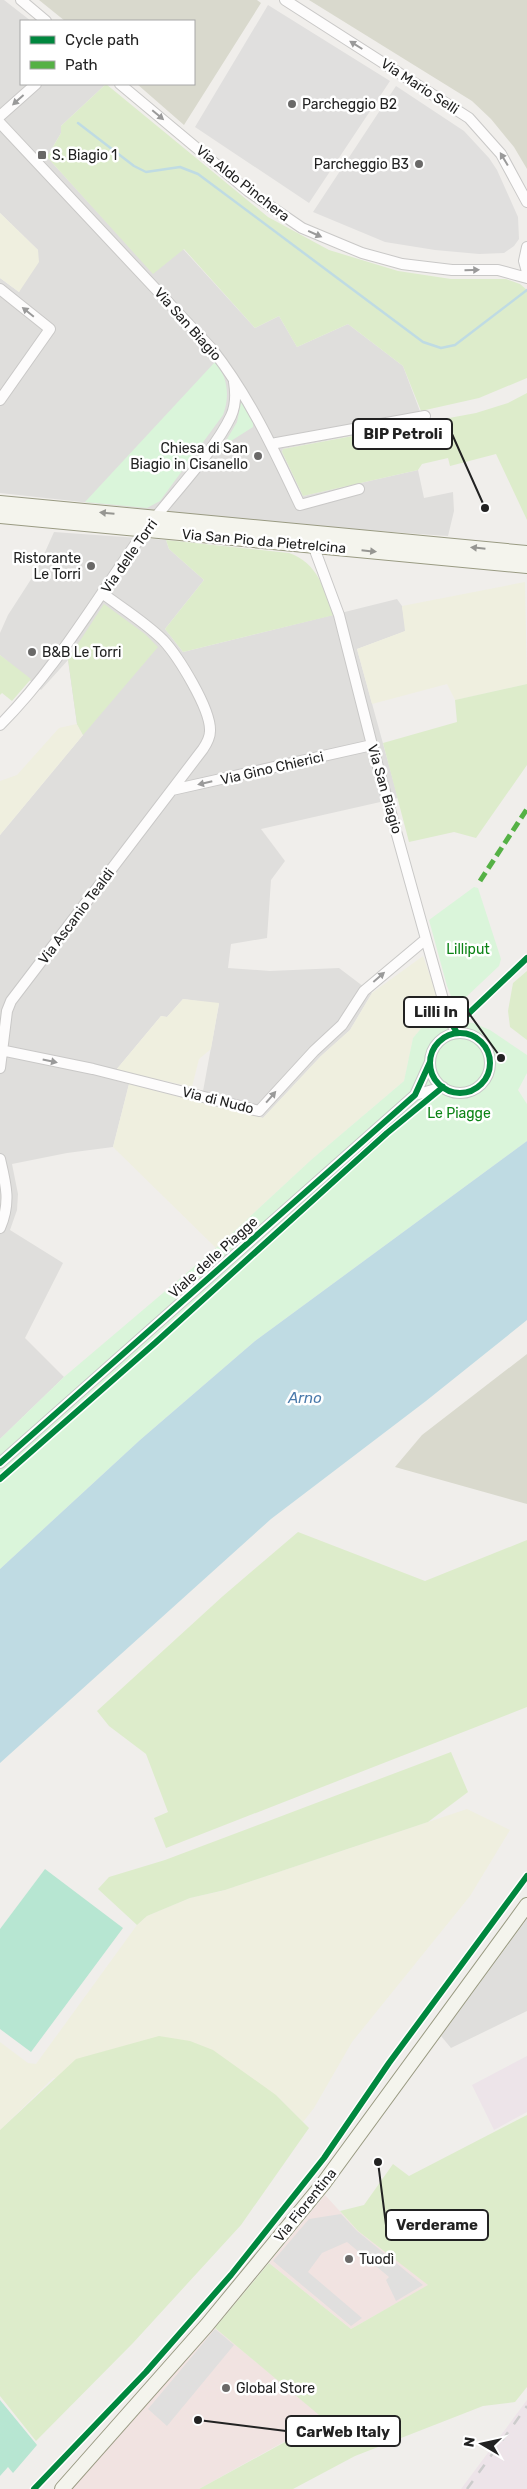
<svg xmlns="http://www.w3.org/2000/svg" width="527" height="2489" viewBox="0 0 527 2489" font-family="Rubik,sans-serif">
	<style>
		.residential { fill: #dfdedc }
		.commercial { fill: #f1e3e1 }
		.industrial { fill: #ede4e9 }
		.construction { fill: #d9d9cd }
		.farmland { fill: #efefdf }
		.grass { fill: #ddeccb }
		.park { fill: #daf5da }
		.pitch { fill: #b7e6d2 }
		.parking { fill: #e0dfde }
		.water { fill: #bfdbe3 }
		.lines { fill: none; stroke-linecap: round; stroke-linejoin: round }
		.stream { stroke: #bfdbe3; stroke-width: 2.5 }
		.street-casing { stroke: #c9c8c7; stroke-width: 12 }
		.secondary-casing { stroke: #999a82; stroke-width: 16 }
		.street { stroke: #fdfcfc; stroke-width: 10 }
		.secondary { stroke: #f4f4ed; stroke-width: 14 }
		.rail { stroke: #ccc; stroke-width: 2.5; stroke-dasharray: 10 10; stroke-linecap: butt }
		.quiet { stroke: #55b145; stroke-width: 5; stroke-dasharray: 10 5; stroke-linecap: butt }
		.cycleway-casing { stroke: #fff; stroke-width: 9 }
		.cycleway { stroke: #00873e; stroke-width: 6 }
		.oneway { fill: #9a9a9a }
		.oneway2 { fill: #969692 }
		.poi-dot { fill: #6a6968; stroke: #fff; stroke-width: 2 }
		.labels { text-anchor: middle; stroke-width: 5; stroke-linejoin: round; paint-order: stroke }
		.street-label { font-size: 14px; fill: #222; stroke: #fff }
		.poi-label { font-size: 14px; fill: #222; stroke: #fff; text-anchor: start }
		.park-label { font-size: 14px; fill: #0c8416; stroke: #fff }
		.water-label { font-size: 15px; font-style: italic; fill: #4a7aab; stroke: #fff }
		.leader { fill: none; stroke: #222; stroke-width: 2 }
		.callout-dot { fill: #222; stroke: #fff; stroke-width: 2 }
		.callout { fill: #fff; stroke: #222; stroke-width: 2 }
		.callout-label { font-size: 15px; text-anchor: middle; font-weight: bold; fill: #222 }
	</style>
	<rect width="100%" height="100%" fill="#f0eeeb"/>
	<path class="residential" d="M0,0H4L31,21H21V84H106L61,126V133L47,157L153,273L183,249L255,328L279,316L297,347L348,324L403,366L424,422L283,449L282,452L303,496L418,470L424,498L453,492L454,511L448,536L292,525L0,493V278L19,292L38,250L0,213Z
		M54,532L166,540L169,549L204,580L165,629L183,652L397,599L402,606L406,631L357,649L398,798L261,829L285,861L271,880L267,938L231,944L228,968L270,971L339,968L372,993L350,1030L321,1056L263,1118L201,1102L219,1004L183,999L167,1017L161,1016L116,1070L114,1080L129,1084L113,1147L67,1153L12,1164L18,1194L17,1210L10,1230L63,1263L25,1338L64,1377L0,1439V835L83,735L77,724L68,660L41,690L0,655V633L8,615L37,570Z
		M527,1919V2011L451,2048L441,2036Z"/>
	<path class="commercial" d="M325,2195L358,2231L429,2285L351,2329L269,2263Z
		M215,2328L325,2419L199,2489H71Z"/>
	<path class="industrial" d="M527,2056V2112L494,2130L472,2085Z
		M527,2400V2489H461Z"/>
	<path class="construction" d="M39,0H257L261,3L184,125L137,84H194V21H65Z
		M309,0H527V169L514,147L491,119L472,101Z
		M527,1354V1504L395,1467L422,1435Z"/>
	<path class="farmland" d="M0,213L38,250L39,262L19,292L0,278Z
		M525,582L527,684L455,700L447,684L372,704L357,649L405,631L402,606Z
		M77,724L83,735L0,835V781L17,775L59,728Z
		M423,956L438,998L436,1011L413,1038L404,1081L311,1160L216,1248L113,1147L129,1084L263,1118L321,1056L350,1030L372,993Z
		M183,999L219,1003L211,1049L199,1059L192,1087L116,1070L161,1016L167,1017Z
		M467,1809L510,1830L470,1896L352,2042L314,2108L303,2122L276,2095L53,2078L0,2130V2042L28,2063L36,2064L137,1925L147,1916L190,1898L222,1891Z"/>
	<path class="grass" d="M106,84L268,217L329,250L398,271L451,279H506L520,284L527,290V378L479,398L421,411L403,366L348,324L297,347L279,316L255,328L184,249L153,274L47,157L61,133V126Z
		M527,393V520L496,454L450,466L448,458L422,464L418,470L303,496L282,452L283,449L476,413L508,403Z
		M166,540L289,553C318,563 324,589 334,615L183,652L165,629L204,580L169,549Z
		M104,604L145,634L158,647L83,735L77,724L68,659Z
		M0,655L31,679L12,701L2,693L0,695Z
		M527,684V765L476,838L454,832L409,842L383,743L457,722L455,700Z
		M527,971V1040L510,1027L508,1011L513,983Z
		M298,1532L425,1581L527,1540V1707L166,1848L154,1818L168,1812L146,1754L109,1726L97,1711L223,1596Z
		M451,1752L468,1792L428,1822L225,1890L190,1898L147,1916L137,1925L98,1889L109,1877L165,1860Z
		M159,2036L190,2041L213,2050L276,2095L309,2128L241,2225L133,2343L36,2441L0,2396V2130L76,2059Z
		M527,2115V2387L515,2402L483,2406L355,2456L293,2489H199L325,2420L215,2328L269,2263L351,2329L428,2285L358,2231L340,2211L364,2205L393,2164L409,2176Z"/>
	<path class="park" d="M215,362C228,377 230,397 223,415L160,501L147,508L85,502Z
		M241,403H244L253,422V427L223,446L237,422Z
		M474,887L478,888L501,959L499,966L464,999L451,996L447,986L429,920Z
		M436,1011L455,1022L473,1023L490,1030L527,1055V1073L518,1090L527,1104V1141L255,1341L140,1440L0,1569V1439L64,1377L216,1248L311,1160L404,1081L413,1038Z"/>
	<path class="pitch" d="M45,1869L123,1928L31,2052L0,2029V1929Z
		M0,2400L37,2445L13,2473L8,2467L0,2476Z"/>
	<path class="parking" d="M268,5L390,81L309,203L195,127Z
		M396,86L464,131L489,158L497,170L518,217L519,239L514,246L504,253L479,254L435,250L385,242L313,212Z
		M341,2214L357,2231L423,2285L396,2301L386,2280L389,2277L347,2242L322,2253L308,2272L362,2318L351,2326L273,2261L309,2219Z
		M215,2329L234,2345L167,2426L148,2409Z"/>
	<path class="water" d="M527,1141V1320L426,1401L271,1519L0,1763V1569L140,1440L255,1341Z"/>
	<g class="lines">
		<path class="stream" d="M78,123L134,166L146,172L180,167L198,174L423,342L441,348L455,345L527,290"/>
		<g class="street-casing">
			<path id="street" d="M21,0L46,21
				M285,0L469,118L501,154L527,202
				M120,84L248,191L302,228L362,253L402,264L452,270H498L527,278
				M0,116L36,84
				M0,123L212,349C249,396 274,450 300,505L359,489
				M527,247L524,261L527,272
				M0,289L50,329L0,400
				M271,444L425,416
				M313,545L339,615L372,745L426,939L448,1017L457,1033
				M0,725C58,667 99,594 147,528C172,495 214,452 231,416C236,405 236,394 234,382
				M172,790L372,745
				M430 1063a30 30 0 1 1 60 0a30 30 0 1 1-60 0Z
				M0,1050L93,1069L259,1111L314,1051L342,1025L364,991L426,939
				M0,1068L7,1011L11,1001L203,749C207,743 210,737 210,731C211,709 178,656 163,640C145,622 122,608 102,593
				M415,1095L443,1087
				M0,1159C6,1184 11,1203 0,1228
				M0,1463L415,1095L430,1062"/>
		</g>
		<g class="secondary-casing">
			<path id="secondary" d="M0,503L527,553
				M0,516L527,566
				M62,2489L207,2325L323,2184L527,1905"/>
		</g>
		<use href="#street" class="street"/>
		<use href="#secondary" class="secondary"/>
		<path class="rail" d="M467,2489L527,2406"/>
		<path class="quiet" d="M480,881L527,809"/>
		<g class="cycleway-casing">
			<path id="cycleway" d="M457,1033L448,1017L467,1015L527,958
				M430 1063a30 30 0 1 1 60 0a30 30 0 1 1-60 0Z
				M0,1463L415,1095L430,1062
				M0,1479L155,1343L387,1133L443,1087
				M34,2489L146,2372L231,2275L324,2158L389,2063L527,1876"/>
		</g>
		<use href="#cycleway" class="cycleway"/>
	</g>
	<defs><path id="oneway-solid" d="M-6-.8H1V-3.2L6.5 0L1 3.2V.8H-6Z" transform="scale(1.25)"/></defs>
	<g class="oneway">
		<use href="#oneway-solid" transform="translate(356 45) rotate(-148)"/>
		<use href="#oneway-solid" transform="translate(18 100) rotate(138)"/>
		<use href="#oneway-solid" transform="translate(158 115) rotate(40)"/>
		<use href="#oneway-solid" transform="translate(504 159) rotate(-121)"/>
		<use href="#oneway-solid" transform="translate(315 234) rotate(24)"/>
		<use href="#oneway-solid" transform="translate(472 270) rotate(-1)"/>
		<use href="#oneway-solid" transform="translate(28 312) rotate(-141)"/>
		<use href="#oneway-solid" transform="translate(205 783) rotate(167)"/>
		<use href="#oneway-solid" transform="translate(379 977) rotate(-41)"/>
		<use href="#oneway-solid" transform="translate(50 1061) rotate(12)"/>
		<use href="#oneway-solid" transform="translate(271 1097) rotate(-49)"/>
	</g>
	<g class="oneway2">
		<use href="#oneway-solid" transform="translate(107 513) rotate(-175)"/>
		<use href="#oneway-solid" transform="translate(478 548) rotate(-174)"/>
		<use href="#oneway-solid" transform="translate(369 551) rotate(6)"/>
	</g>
	<g class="poi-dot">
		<circle cx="292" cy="104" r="5"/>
		<rect x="37" y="150" width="10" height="10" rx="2.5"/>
		<circle cx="419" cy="164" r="5"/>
		<circle cx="258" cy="456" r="5"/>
		<circle cx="91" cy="566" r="5"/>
		<circle cx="32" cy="652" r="5"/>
		<circle cx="349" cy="2259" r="5"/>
		<circle cx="226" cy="2388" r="5"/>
	</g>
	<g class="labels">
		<g class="street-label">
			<text transform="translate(420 86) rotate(33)" y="5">Via Mario Selli</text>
			<text transform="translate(243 183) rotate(38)" y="5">Via Aldo Pinchera</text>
			<text transform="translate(188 324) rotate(48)" y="5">Via San Biagio</text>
			<text transform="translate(264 541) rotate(5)" y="5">Via San Pio da Pietrelcina</text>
			<text transform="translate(129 556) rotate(-55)" y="5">Via delle Torri</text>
			<text transform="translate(272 768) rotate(-13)" y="5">Via Gino Chierici</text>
			<text transform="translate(385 789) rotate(74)" y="5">Via San Biagio</text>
			<text transform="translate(76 916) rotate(-53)" y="5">Via Ascanio Tealdi</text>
			<text transform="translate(218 1100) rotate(14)" y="5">Via di Nudo</text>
			<text transform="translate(213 1257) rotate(-42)" y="5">Viale delle Piagge</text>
			<text transform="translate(305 2205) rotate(-51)" y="5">Via Fiorentina</text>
		</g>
		<g class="poi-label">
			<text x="302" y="109">Parcheggio B2</text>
			<text x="52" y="160">S. Biagio 1</text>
			<text x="409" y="169" text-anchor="end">Parcheggio B3</text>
			<text x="248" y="453" text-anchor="end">Chiesa di San<tspan x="248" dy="16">Biagio in Cisanello</tspan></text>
			<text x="81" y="563" text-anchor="end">Ristorante<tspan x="81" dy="16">Le Torri</tspan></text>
			<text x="42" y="657">B&amp;B Le Torri</text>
			<text x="359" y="2264">Tuodì</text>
			<text x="236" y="2393">Global Store</text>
		</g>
		<g class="park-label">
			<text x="468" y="954">Lilliput</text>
			<text x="459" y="1118">Le Piagge</text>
		</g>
		<g class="water-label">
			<text x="305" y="1403">Arno</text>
		</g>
	</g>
	<path class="leader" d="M485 508L452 434M501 1058L468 1012M378 2162L386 2225M198 2420L286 2431"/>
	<g class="callout-dot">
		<circle cx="485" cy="508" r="5"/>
		<circle cx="501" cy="1058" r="5"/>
		<circle cx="378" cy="2162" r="5"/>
		<circle cx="198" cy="2420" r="5"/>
	</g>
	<g class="callout">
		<rect x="353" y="419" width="99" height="30" rx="5"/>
		<rect x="404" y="997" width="64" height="30" rx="5"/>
		<rect x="386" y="2210" width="102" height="30" rx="5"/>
		<rect x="286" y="2416" width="114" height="30" rx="5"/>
	</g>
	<g class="callout-label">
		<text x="403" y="439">BIP Petroli</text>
		<text x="436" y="1017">Lilli In</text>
		<text x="437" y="2230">Verderame</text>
		<text x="343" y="2437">CarWeb Italy</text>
	</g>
	<rect x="20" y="20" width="175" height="65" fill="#ffffff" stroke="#a7a7a7"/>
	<rect x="30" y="36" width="25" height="8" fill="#00873e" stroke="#a7a7a7"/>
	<text x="65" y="45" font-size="15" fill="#222222">Cycle path</text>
	<rect x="30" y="61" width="25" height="8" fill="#55b145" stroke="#a7a7a7"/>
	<text x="65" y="70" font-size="15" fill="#222222">Path</text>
	<g transform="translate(482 2444) rotate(279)" stroke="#ffffff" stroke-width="4" paint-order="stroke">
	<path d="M0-4L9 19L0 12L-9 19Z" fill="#222222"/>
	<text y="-8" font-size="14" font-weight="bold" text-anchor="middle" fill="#222222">N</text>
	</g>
</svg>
